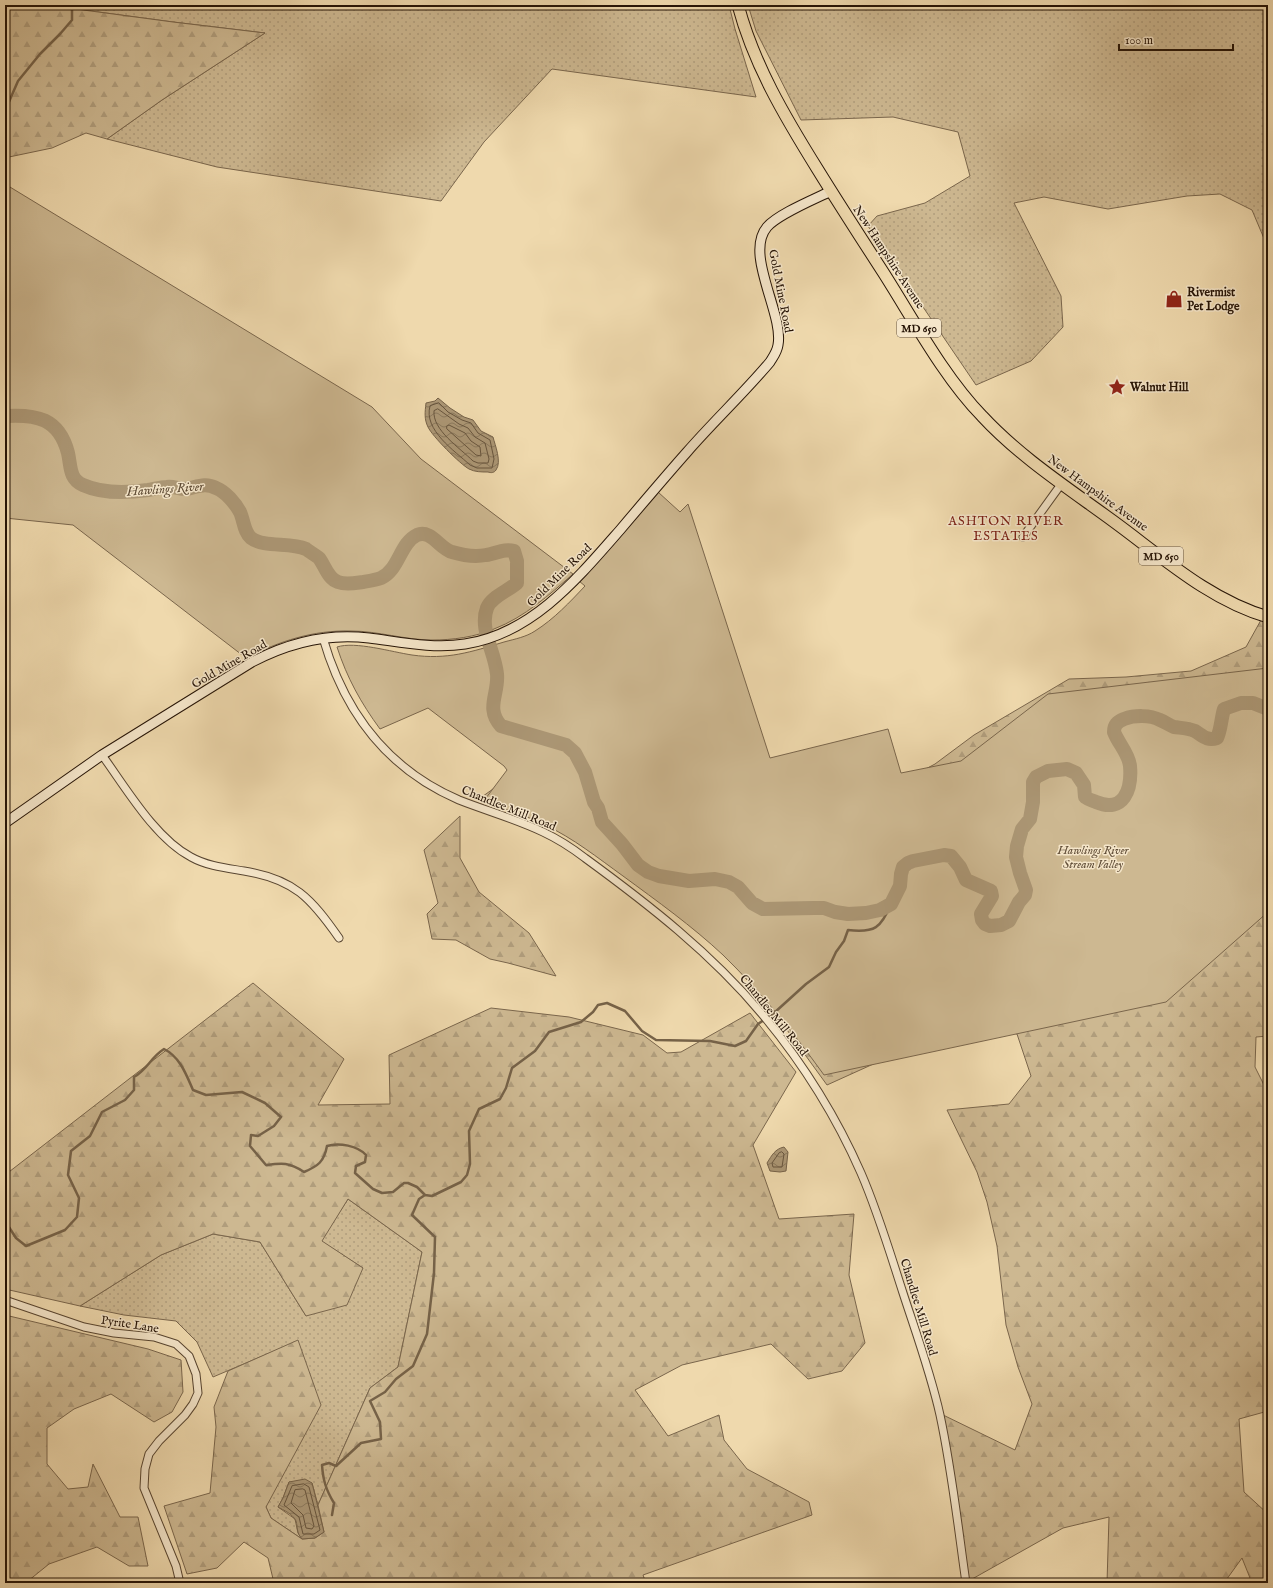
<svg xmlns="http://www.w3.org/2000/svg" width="1273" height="1588" viewBox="0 0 1273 1588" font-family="'IM FELL English',serif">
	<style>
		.grass { fill: url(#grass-dots); stroke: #7a664c }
		.forest { fill: url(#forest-firs); stroke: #7a664c }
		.park { fill: #cdb891; stroke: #7a664c }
		.water { fill: url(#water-waves); stroke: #766248 }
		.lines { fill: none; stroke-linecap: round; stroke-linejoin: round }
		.shore { stroke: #68553d; stroke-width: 1 }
		.stream { stroke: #766248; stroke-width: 2.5 }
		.river { stroke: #ab9674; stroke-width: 14 }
		.street-casing { stroke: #584530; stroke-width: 9 }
		.secondary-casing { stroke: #261406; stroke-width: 11 }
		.primary-casing { stroke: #261406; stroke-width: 13 }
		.street { stroke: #f5e6ca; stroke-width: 7 }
		.secondary { stroke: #f5e6ca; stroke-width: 9 }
		.primary { stroke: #efd9ad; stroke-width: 11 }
		.labels { text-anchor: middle; stroke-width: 3; stroke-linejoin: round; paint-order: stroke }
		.shield { fill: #f5e6ca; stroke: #645341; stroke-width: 1 }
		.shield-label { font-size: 11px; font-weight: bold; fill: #261406 }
		.street-label { font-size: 12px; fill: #261406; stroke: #f5e6ca }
		.poi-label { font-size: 12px; font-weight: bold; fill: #261406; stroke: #f5e6ca; text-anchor: start }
		.park-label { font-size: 12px; font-style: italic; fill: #604d37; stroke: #f5e6ca }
		.water-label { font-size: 13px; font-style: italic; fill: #5b4832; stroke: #f5e6ca }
		.neighbourhood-label { font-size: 13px; letter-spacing: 1px; fill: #7a1f14; stroke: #f5e6ca }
	</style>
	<defs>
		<pattern id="grass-dots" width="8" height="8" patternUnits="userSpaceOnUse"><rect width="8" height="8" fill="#cdb891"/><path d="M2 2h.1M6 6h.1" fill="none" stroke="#b09d7c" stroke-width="1.8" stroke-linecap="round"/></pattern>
		<pattern id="forest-firs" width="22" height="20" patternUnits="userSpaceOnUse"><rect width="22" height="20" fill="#cdb891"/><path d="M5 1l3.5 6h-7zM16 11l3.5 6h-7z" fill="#b09d7c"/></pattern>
		<pattern id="water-waves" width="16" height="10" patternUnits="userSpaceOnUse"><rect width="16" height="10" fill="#ab9674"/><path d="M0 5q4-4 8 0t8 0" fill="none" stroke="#8b795d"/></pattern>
	</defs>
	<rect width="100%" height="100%" fill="#efd9ad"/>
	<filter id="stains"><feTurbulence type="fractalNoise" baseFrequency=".005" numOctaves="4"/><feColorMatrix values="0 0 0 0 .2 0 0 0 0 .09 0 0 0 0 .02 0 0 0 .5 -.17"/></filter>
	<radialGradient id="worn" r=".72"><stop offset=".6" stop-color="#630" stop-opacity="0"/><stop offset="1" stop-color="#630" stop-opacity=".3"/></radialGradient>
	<path class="grass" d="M46,5H729L735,29L756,97L552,69L484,142L441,201L217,167L107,139L162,100L265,33L173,22Z
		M748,5H1268V248L1252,210L1220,194L1187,196L1108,209L1044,197L1014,203L1061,296L1063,327L1031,361L976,385L868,226L877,216L925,203L970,176L958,132L893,117L801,120L756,31Z
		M348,1199L422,1252L398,1367L370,1388L318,1505L312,1483L289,1482L283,1498L278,1507L295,1519L298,1533L302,1539L271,1518L266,1507L298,1341L213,1377L197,1342L176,1321L124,1315L80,1306L161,1255L213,1234L260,1242L306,1316L363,1268L321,1241Z"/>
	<path class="forest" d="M5,5H46L173,22L265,33L162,100L107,139L86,133L52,148L9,157L5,160Z
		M1261,620L1268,621V1036L1256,1037L1255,1067L1268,1093V1411L1239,1419L1244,1492L1268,1514V1583H1252L1242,1558L1224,1583H1107L1109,1517L1063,1528L965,1583L939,1413L1015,1450L1032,1404L1018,1367L1006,1325L997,1246L987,1202L977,1172L947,1110L1009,1104L1031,1076L1017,1034L978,1025L891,1056L827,1085L782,1023L731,960L642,884L536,816L479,799L723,624L760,768L903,781L935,764L974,735L1069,679L1126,677L1191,671L1246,647Z
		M460,816V858L479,892L529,933L556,976L508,963L490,959L456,940L432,939L427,914L438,903L424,850Z
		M253,983L344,1059L318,1105L390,1104L389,1055L491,1008L569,1017L643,1035L667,1053L681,1052L750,1013L796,1072L753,1145L779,1219L854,1214L849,1275L865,1343L842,1371L808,1379L771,1344L682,1365L635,1390L668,1436L719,1415L724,1440L747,1469L809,1502L812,1515L643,1575L646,1583H274L268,1558L244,1542L217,1568L187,1574L164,1506L210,1493L216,1427L214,1407L228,1371L298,1340L321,1405L266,1507L271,1518L302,1539L315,1538L324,1532L318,1505L370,1388L398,1367L422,1252L348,1199L322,1241L363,1268L347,1305L306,1316L260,1242L213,1234L161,1255L80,1306L5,1289V1175Z
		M5,1315L148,1349L181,1360L183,1392L172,1412L154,1422L111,1394L74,1409L47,1428V1464L68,1489L88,1487L93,1464L120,1517H138L148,1566H129L97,1547L49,1564L28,1581L27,1583H5Z"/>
	<path class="park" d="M5,184L372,407L421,459L573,574C549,595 525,617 494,629C475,637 453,640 432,640C405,640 378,631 351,631C313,630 280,641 246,658L73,525L5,518Z
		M658,492L680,512L688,504L770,758L888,729L901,773L961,761L1048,694L1268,668V912L1166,1002L824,1075C793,1032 761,992 723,955C692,926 657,901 623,876C598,858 573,838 545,825C525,815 504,809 483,802L507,770L504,766L428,708L380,729C361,703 347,678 337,647C355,641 392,652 412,655C447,660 471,652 504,642C515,639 526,637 535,631C554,619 570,602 585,586L579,581Z"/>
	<path class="water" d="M438,398L450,408L464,417L473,420L481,431L493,437C495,445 502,462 496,470C494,473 491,473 488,472C481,472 475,472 469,469C460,464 432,436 428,427C424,419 425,412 426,403L435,401Z
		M784,1147L788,1152L786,1171L780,1172L770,1171L767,1163C772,1155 775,1149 784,1147Z
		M305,1479L312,1483L324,1532L315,1538L302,1539C296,1532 298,1528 296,1521C293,1514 283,1510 278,1507L283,1498L289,1482Z"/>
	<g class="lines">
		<path class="shore" d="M439,403L448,412L462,420L471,423L478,433L490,440L494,459L492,468H477L470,465C455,451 423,430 430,406Z
			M438,409L459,424L468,428L475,437L485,443L489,459L488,463H478L473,461C460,448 432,430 434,411Z
			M447,426L449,425L465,433L471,441L480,447L481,456L476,455L447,429Z
			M782,1152L784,1154L782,1167H773L772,1163L779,1153Z
			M304,1484L309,1487L320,1530L314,1534H303L299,1517L284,1505L292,1486Z
			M303,1489L305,1490L314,1526L312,1529L306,1528L303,1515L291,1503L295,1490Z"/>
		<path class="stream" d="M5,111L18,81L40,54L60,34L72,20V5
			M5,1221L16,1238L26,1246L65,1230L77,1217L79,1198L68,1175L71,1151L90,1136L102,1112L125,1100L134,1090V1077C148,1069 150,1058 164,1049C180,1057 186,1074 193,1090L206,1095L242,1092L265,1103L281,1117L274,1126L258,1136L251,1135L250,1146L266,1165C282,1163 289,1162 304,1172C318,1166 324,1162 327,1146C339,1142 358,1146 366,1155L365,1162L356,1166L355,1173L373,1189L382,1193L393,1192L404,1183H408L417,1187L425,1195L432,1196L461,1182L467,1175L470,1164L469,1131L479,1109L500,1099L506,1088L512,1068L535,1051L549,1032L581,1022L593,1012L598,1005L607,1003L625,1011L642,1031L656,1040L710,1041L735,1046L746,1041L758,1024L774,1013L806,984L829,967L836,952L844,941L848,930C875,933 881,928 891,904
			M332,1515L334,1503C326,1490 323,1480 322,1465L329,1463L336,1466L361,1443L381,1439L380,1422L370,1401L385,1392L396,1379L413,1366L427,1334L434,1273L435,1237L412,1215L419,1199L425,1195"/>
		<path class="river" d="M5,416C36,414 59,418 68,453C71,466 69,479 83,485C103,494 127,493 148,490C154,489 161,487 167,487C173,486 179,489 186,489C197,487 205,482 216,488C226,492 235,503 240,512C244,521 244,532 251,538C264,548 290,542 306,549C310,552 315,555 319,558C325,566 328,579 338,582C346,585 355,583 363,582C369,581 376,580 381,578C399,570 400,543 417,535C431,529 440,549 452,552C462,555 476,557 486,555C496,554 504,548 514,551L517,561V583C508,591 491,597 487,608C479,629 495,652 497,674C499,694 485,708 501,726L566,745L575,753L585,772L594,802L598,808L602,822L622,844L638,865L648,872L659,876L689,881L715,879L729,882L738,887L752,903L763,909L814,908H824L835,912L848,914L866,913L880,910L891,904L900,886L901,874L903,867L908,863L913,861L944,855L951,856L960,867L966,880L991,891L992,896L981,914L982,920L985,924L990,926L1001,925L1009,921L1019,902L1025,895L1026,890L1020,873L1016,857L1017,846L1022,829L1030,819L1033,802V782L1036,777L1048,771L1067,769L1076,773L1084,785L1085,797C1089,800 1092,800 1096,802C1124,814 1132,789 1130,766C1129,754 1118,743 1114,732C1114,725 1117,722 1124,719C1135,715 1150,715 1160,720C1165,722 1169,725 1174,727C1181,728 1188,728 1195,731C1203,736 1207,741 1217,738C1221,730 1221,719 1224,709L1241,703H1253L1268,709"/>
		<g class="street-casing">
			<path id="street" d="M1023,537L1062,483
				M323,638C344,711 387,769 459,800C487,811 516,819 543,832C558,839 572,848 585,858C648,904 711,953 762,1014C802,1062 836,1116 861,1173C878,1212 890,1253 903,1293C916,1333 931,1374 940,1415C952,1471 958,1527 966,1583
				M102,755C126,788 155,838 191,857C207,866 226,868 244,871C294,879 311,898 339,938
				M5,1300L84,1327L114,1333L154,1337L176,1344L189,1356L196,1374L198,1393L193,1404L185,1415L159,1441L149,1454L145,1469L144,1488L176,1566L180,1583"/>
		</g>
		<g class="secondary-casing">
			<path id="secondary" d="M5,823L102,755L252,662C288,643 328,633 369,638C401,642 433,649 465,644C532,634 578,578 620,530C642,504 664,478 687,452C714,421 744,393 770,362C773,357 777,352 778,345C784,314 744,254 767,227C778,214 815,199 831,191"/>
		</g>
		<g class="primary-casing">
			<path id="primary" d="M738,5C754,65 785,117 818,170C839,204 861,238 883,272C913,319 944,377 982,416C1020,457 1068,488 1113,521C1161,556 1209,600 1268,617"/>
		</g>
		<use href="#street" class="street"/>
		<use href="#secondary" class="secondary"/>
		<use href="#primary" class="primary"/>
	</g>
	<defs>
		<g id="shop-bare" transform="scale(1.38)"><path d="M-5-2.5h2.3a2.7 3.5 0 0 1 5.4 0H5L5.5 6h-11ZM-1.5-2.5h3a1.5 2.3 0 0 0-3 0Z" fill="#8f2418" stroke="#f5e6ca" stroke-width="2.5" paint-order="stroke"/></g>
		<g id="sight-bare" transform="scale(1.38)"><path d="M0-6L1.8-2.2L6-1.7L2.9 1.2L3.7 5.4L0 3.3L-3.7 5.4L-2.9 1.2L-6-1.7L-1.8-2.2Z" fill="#8f2418" stroke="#f5e6ca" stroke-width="2.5" paint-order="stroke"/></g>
	</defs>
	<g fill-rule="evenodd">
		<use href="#shop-bare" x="1174" y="299"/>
		<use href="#sight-bare" x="1117" y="387"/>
	</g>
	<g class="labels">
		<g class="shield">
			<rect x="897" y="319" width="44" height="18" rx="3"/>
			<rect x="1139" y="547" width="44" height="18" rx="3"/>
		</g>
		<g class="shield-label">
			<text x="919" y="332">MD 650</text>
			<text x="1161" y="560">MD 650</text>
		</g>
		<g class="street-label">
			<text transform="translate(889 257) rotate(57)" y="4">New Hampshire Avenue</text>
			<text transform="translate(781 291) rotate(79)" y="4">Gold Mine Road</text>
			<text transform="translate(1098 493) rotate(36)" y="4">New Hampshire Avenue</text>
			<text transform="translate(559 575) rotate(-44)" y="4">Gold Mine Road</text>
			<text transform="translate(229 664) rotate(-30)" y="4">Gold Mine Road</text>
			<text transform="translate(509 808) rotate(22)" y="4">Chandlee Mill Road</text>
			<text transform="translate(774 1015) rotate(51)" y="4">Chandlee Mill Road</text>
			<text transform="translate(919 1307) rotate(73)" y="4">Chandlee Mill Road</text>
			<text transform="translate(130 1324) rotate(9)" y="4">Pyrite Lane</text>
		</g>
		<g class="poi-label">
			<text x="1187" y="296">Rivermist<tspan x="1187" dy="14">Pet Lodge</tspan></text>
			<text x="1130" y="391">Walnut Hill</text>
		</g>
		<g class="park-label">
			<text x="1093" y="854">Hawlings River<tspan x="1093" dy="14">Stream Valley</tspan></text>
		</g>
		<g class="water-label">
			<text transform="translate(165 488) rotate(-4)" y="5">Hawlings River</text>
		</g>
		<g class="neighbourhood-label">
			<text x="1006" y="525">ASHTON RIVER<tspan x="1006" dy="15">ESTATES</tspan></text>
		</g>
	</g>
	<rect width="1273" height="1588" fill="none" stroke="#efd9ad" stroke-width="20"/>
	<rect x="6" y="6" width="1261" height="1576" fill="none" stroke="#261406" stroke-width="2"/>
	<rect x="10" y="10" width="1253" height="1568" fill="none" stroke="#261406"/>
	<path d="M1119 44v6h114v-6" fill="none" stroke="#261406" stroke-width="2"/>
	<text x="1125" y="44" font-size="12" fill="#261406" stroke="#f5e6ca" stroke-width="3" paint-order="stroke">100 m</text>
	<rect width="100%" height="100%" filter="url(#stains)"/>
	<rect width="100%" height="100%" fill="url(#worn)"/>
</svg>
